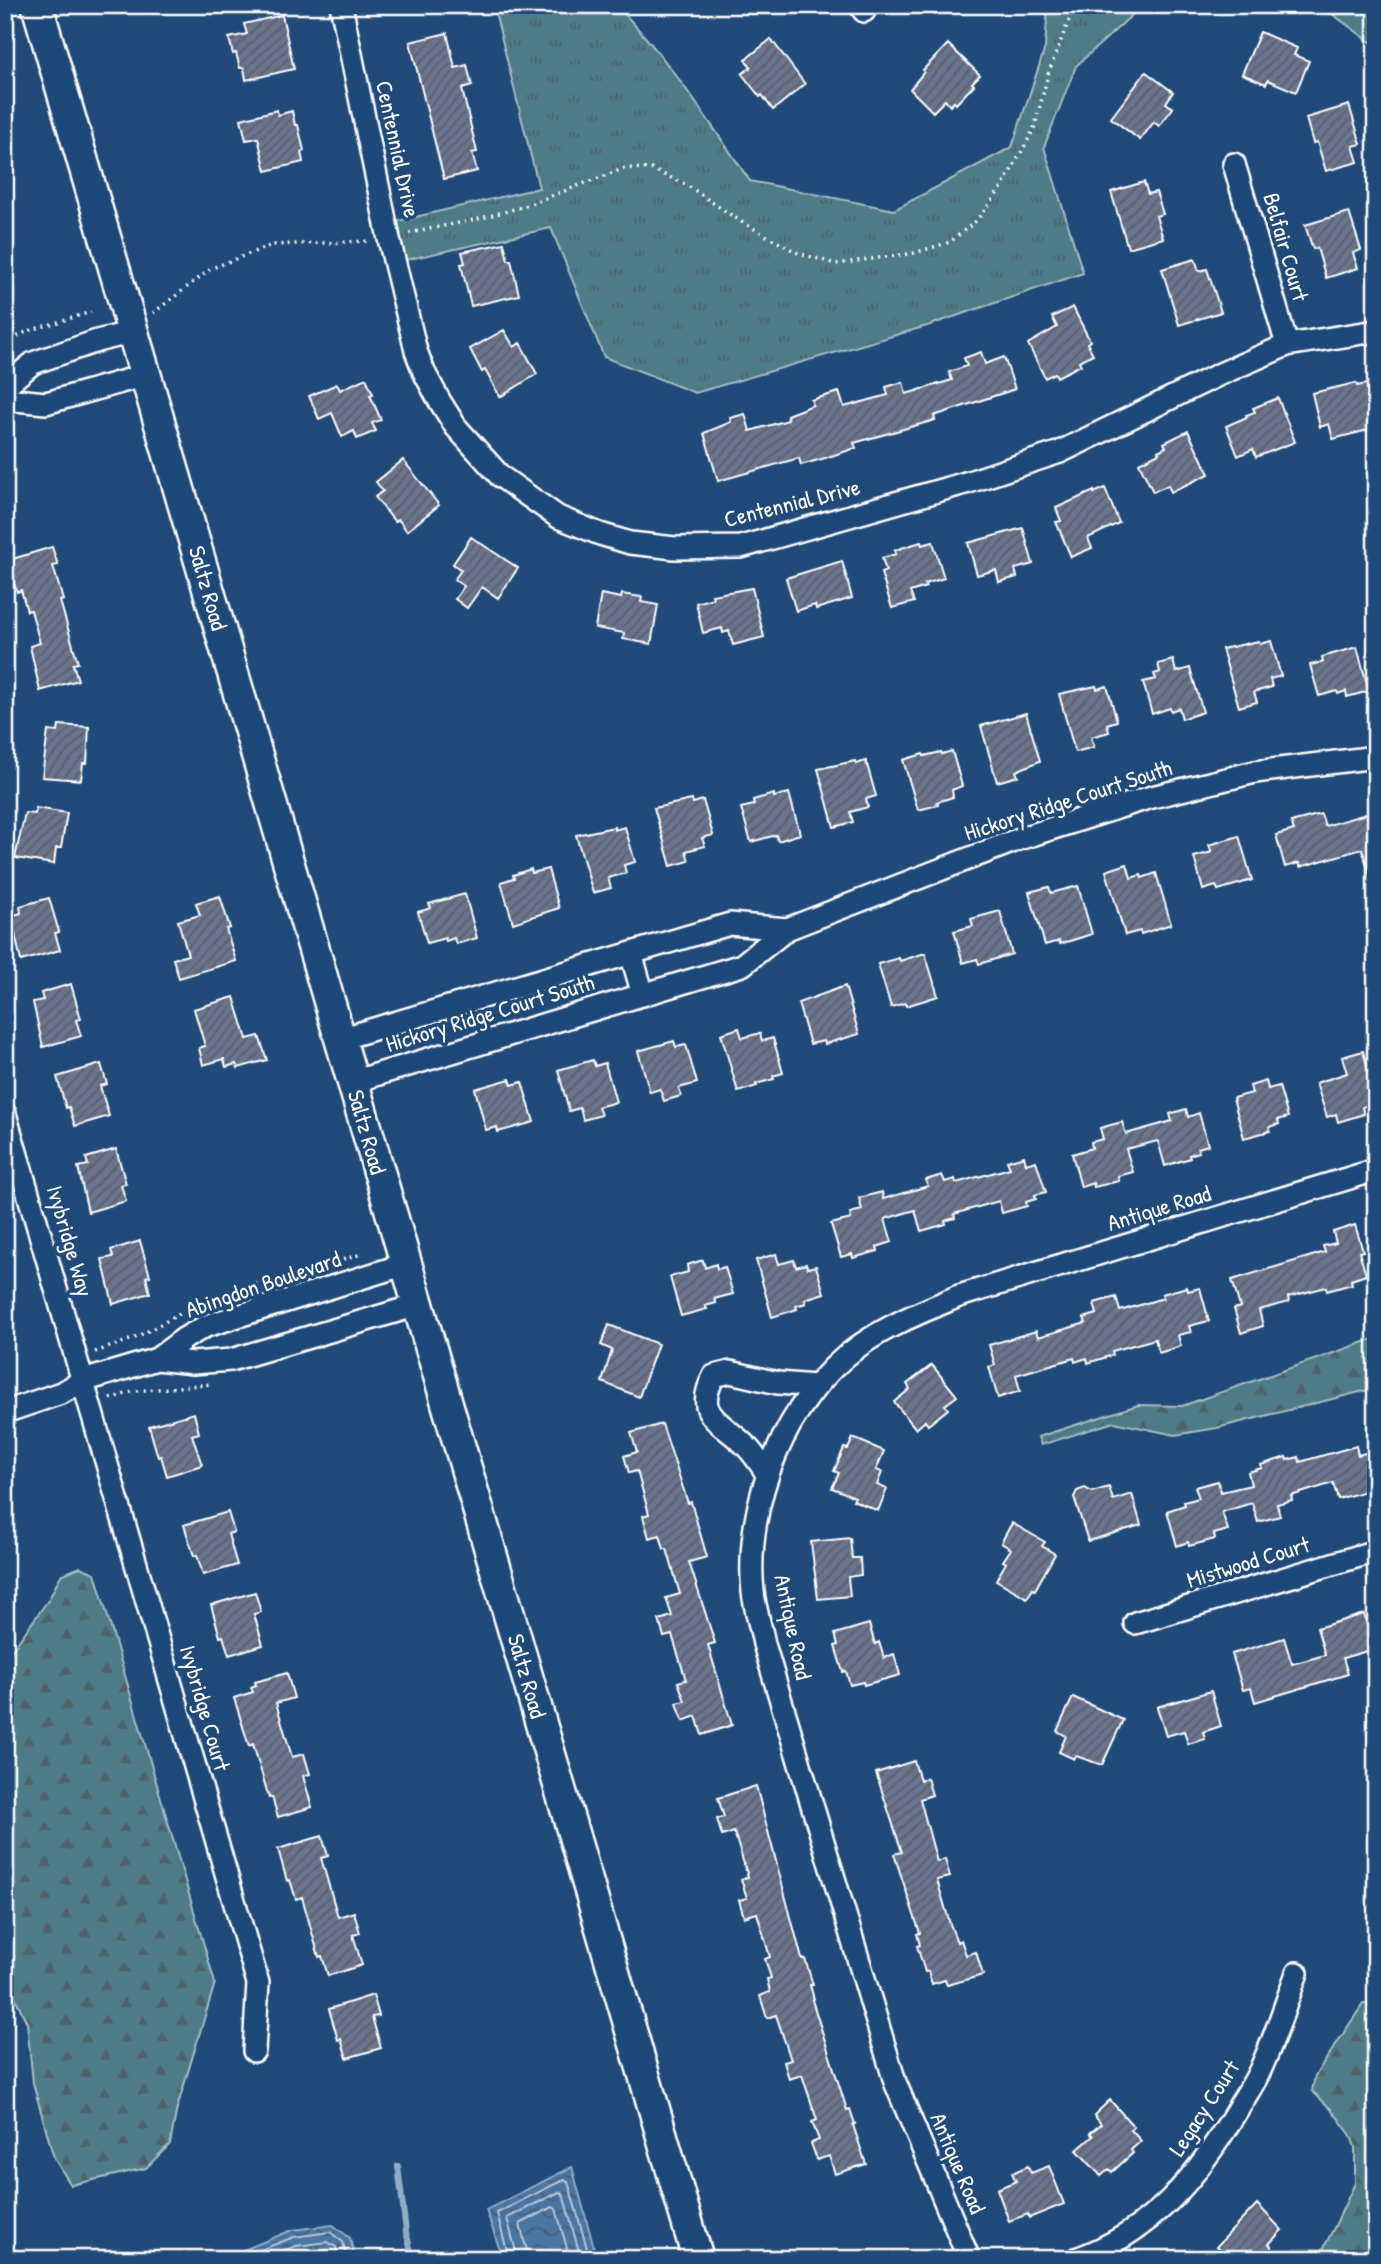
<svg xmlns="http://www.w3.org/2000/svg" width="1381" height="2264" viewBox="0 0 1381 2264" font-family="'Patrick Hand',sans-serif">
	<style>
		.forest { fill: url(#forest-firs); stroke: #a6bec3; stroke-width: 2 }
		.park { fill: url(#park-tufts); stroke: #a6bec3; stroke-width: 2 }
		.water { fill: url(#water-waves); stroke: #91acc8; stroke-width: 2 }
		.lines { fill: none; stroke-linecap: round; stroke-linejoin: round }
		.shore { stroke: #b6c7da; stroke-width: 2 }
		.stream { stroke: #91acc8; stroke-width: 6 }
		.building { fill: url(#building-hatch); stroke: #fff; stroke-width: 2 }
		.street-casing { stroke: #fff; stroke-width: 26 }
		.secondary-casing { stroke: #fff; stroke-width: 35 }
		.path { stroke: #fff; stroke-width: 3.5; stroke-dasharray: 2 5; stroke-linecap: butt }
		.street { stroke: #1f4a7a; stroke-width: 21 }
		.secondary { stroke: #1f4a7a; stroke-width: 30 }
		.labels { text-anchor: middle; stroke-width: 7; stroke-linejoin: round; paint-order: stroke }
		.street-label { font-size: 23px; fill: #fff; stroke: #1f4a7a }
	</style>
	<defs>
		<pattern id="forest-firs" width="22" height="20" patternUnits="userSpaceOnUse" patternTransform="scale(1.75)"><rect width="22" height="20" fill="#4e7c87"/><path d="M5 1l3.5 6h-7zM16 11l3.5 6h-7z" fill="#4d646a"/></pattern>
		<pattern id="park-tufts" width="24" height="20" patternUnits="userSpaceOnUse" patternTransform="scale(1.75)"><rect width="24" height="20" fill="#4e7c87"/><path d="M3 7l-1-3M5 7V3M7 7l1-3M15 17l-1-3M17 17v-4M19 17l1-3" fill="none" stroke="#4d646a"/></pattern>
		<pattern id="water-waves" width="16" height="10" patternUnits="userSpaceOnUse" patternTransform="scale(1.75)"><rect width="16" height="10" fill="#4874a3"/><path d="M0 5q4-4 8 0t8 0" fill="none" stroke="#4a5e73"/></pattern>
		<pattern id="building-hatch" width="6" height="6" patternUnits="userSpaceOnUse" patternTransform="scale(1.75)"><rect width="6" height="6" fill="#6b738c"/><path d="M-1 1l2-2M0 6l6-6M5 7l2-2" fill="none" stroke="#5a5e69"/></pattern>
	</defs>
	<rect width="100%" height="100%" fill="#1f4a7a"/>
	<filter id="ink" filterUnits="userSpaceOnUse"><feTurbulence type="fractalNoise" baseFrequency=".0143" numOctaves="2"/><feDisplacementMap in="SourceGraphic" scale="14" xChannelSelector="R" yChannelSelector="G"/><feConvolveMatrix kernelMatrix="1 2 1 2 8 2 1 2 1" color-interpolation-filters="sRGB"/></filter>
	<g filter="url(#ink)">
		<path class="forest" d="M1376,1338V1388L1217,1428L1175,1435L1114,1422L1041,1445L1038,1437L1138,1405L1182,1406Z
			M80,1567L95,1573L215,1983L177,2108L170,2144L146,2168L71,2185L54,2158L33,2083L27,2023L14,1995L5,1994V1660L49,1599L61,1575Z
			M1363,2004H1376V2259H1314L1320,2255L1335,2226L1355,2183V2147L1350,2134L1332,2110L1312,2091L1315,2076Z"/>
		<path class="park" d="M515,5H616C668,58 708,120 750,181L894,210L1012,147L1045,48L1048,5H1143L1076,66L1044,147L1083,273L927,326L695,393L604,357L551,228L405,260L398,221L539,188L495,12Z
			M1320,5H1376V46Z"/>
		<path class="water" d="M572,2167L597,2259H503L486,2210Z
			M333,2225L350,2238L355,2259H222L292,2230Z"/>
		<g class="lines">
			<path class="shore" d="M237,2259L294,2237L330,2232L343,2242L347,2259
				M262,2259L296,2246L327,2242L336,2247L338,2259
				M509,2259L497,2213L565,2179L568,2182L590,2259
				M518,2259L507,2218L559,2192L563,2194L581,2259
				M529,2259L520,2224L553,2207L556,2209L570,2259"/>
			<path class="stream" d="M398,2166L406,2232L413,2259"/>
		</g>
		<path class="building" d="M282,15L294,69L246,80L244,68H240L236,53L233,54L229,38L247,34L244,24Z
			M1260,32L1297,48L1294,55L1309,61L1296,92L1268,80L1266,84L1242,74Z
			M447,33L455,68L467,65L472,86L462,89L477,152L472,153L477,171L444,179L410,42Z
			M771,39L805,84L773,110L762,95L760,97L742,74L751,67L745,60Z
			M948,44L980,75L972,83L974,85L956,104L954,102L950,106L945,100L933,112L910,89L924,72L923,70Z
			M1146,72L1173,92L1166,103L1173,108L1159,126L1154,122L1140,140L1111,118Z
			M1349,105L1361,144L1353,146L1358,162L1326,171L1317,142L1313,143L1306,118Z
			M277,110L278,115L292,111L295,125H298L304,151L301,152L303,162L266,171L258,138L246,140L241,119Z
			M1144,182L1148,194L1156,192L1163,214L1156,216L1163,238L1128,248L1111,192Z
			M1349,212L1361,250L1353,253L1358,268L1326,278L1317,248L1313,249L1305,225Z
			M504,243L508,260H511L519,295L471,306L461,264L465,263L462,252Z
			M1195,259L1199,271L1207,269L1221,312L1179,325L1162,269Z
			M1073,307L1090,341L1087,343L1093,354L1079,361L1081,365L1057,377L1055,373L1045,378L1028,344L1057,327L1052,317Z
			M504,330L514,347L520,343L537,374L500,397L485,370L482,372L470,349Z
			M981,352L985,364L1004,357L1015,389L934,416L935,420L854,443L856,448L825,458L801,465L799,458L718,481L704,433L731,422L730,418L745,414L750,431L788,420L787,415L813,405L811,400L839,392L844,407L888,395L886,387L903,382L906,394L952,380L949,372L967,366L964,358Z
			M366,378L373,394L370,395L381,420L372,423L376,431L357,439L354,431L342,437L332,413L319,419L309,396L337,384L340,390Z
			M1356,383L1357,386L1370,383L1376,405V428L1333,439L1329,424L1320,427L1312,393Z
			M1278,398L1295,442L1256,457L1253,449L1238,456L1226,426L1247,417L1246,415L1255,412L1253,408Z
			M1188,431L1209,474L1171,492L1168,485L1153,492L1139,463L1159,453L1158,451L1166,447L1164,443Z
			M403,460L439,505L407,531L398,519L395,522L375,497L383,491L376,482Z
			M1105,488L1119,523L1088,538L1092,548L1071,557L1056,522L1061,521L1056,508L1094,491V493Z
			M1023,528L1033,564L1015,569L1017,577L999,582L996,570L977,575L968,543Z
			M471,537L518,568L498,598L482,587L467,608L455,599L464,586L454,580L461,570L453,564Z
			M921,542L922,545L933,542L944,578L925,584L926,587L910,592L914,602L892,608L881,573L886,571L882,558L896,554L895,550Z
			M52,547L58,565L53,566L63,600L60,601L78,663L73,664L78,680L40,691L30,646L40,643L31,610L27,611L21,590L17,592L6,561Z
			M842,561L852,598L816,609L815,605L796,611L786,578Z
			M752,588L764,637L733,645L729,631L723,633L722,628L703,633L696,603L713,598L712,595Z
			M601,594L621,598L622,594L642,597L641,602L658,605L651,644L623,639L624,633L595,628Z
			M1259,641L1260,644L1271,641L1281,676L1270,679L1272,687L1254,692L1257,702L1239,707L1222,649Z
			M1357,647L1369,691L1347,697L1346,691L1338,694L1337,691L1319,696L1310,665L1323,662L1322,657Z
			M1173,660L1176,672L1190,668L1203,712L1182,719L1179,708L1171,711L1170,708L1152,714L1143,682L1156,679L1154,674L1160,672L1158,664Z
			M1096,686L1097,689L1107,686L1117,721L1107,724L1109,732L1091,737L1094,747L1075,752L1059,694Z
			M1026,713L1040,761L1016,771L1018,776L997,782L981,726Z
			M59,725L89,727L87,763H83L81,780L42,777L48,731L58,732Z
			M952,751L962,786L952,790L953,797L937,802L938,805L918,810L903,760L923,754L924,756L941,752L942,754Z
			M855,761L856,764L866,761L876,796L866,799L868,807L850,812L853,822L834,827L818,769Z
			M789,793L800,834L778,841L776,835L751,842L741,808L754,805L753,800L774,794V797Z
			M692,800L693,803L703,800L713,835L702,838L705,846L686,851L689,861L671,866L654,808Z
			M36,808L67,813L61,848H56L54,864L15,858L25,813L35,814Z
			M1376,811V879H1371L1362,849L1300,867L1299,863L1285,867L1276,835L1294,830L1291,822L1321,814L1325,826Z
			M614,827V830L625,827L635,862L624,865L626,873L608,878L611,888L593,893L576,835Z
			M1239,836L1252,880L1218,890L1216,886L1203,890L1194,857L1212,852L1209,845Z
			M1127,864L1131,878L1141,875L1142,878L1156,873L1171,924L1141,934L1140,931L1125,935L1106,871Z
			M531,869L532,873L548,869L559,908L513,923L501,882L514,878L513,875Z
			M1078,886L1092,934L1060,944L1059,941L1045,945L1029,892L1049,887L1051,893Z
			M465,894L477,938L456,944L454,938L446,941L445,938L427,943L418,912L431,908L429,904Z
			M220,896L230,928L226,929L236,961L179,978L173,959L188,955L178,921L200,915L196,903Z
			M49,898L59,932L55,933L60,950L21,961L11,916L21,913L20,906Z
			M1000,911L1012,954L979,964L977,959L963,963L954,931L973,926L971,919Z
			M925,953L938,996L906,1006L905,1003L891,1007L878,964L899,958L900,961Z
			M71,984L81,1019L76,1020L81,1036L43,1047L33,1002L43,1000L41,993Z
			M845,986L859,1034L825,1044L824,1041L810,1044L798,1003Z
			M234,997L247,1039L259,1036L267,1060L238,1068L236,1064L226,1067L224,1059L203,1065L199,1048L205,1046L194,1009Z
			M739,1028L742,1038L760,1033L762,1041L773,1038L783,1073L773,1076L774,1079L756,1084L757,1086L738,1092L721,1034Z
			M674,1041L676,1047L686,1045L697,1083L679,1088L681,1096L664,1101L660,1089L650,1092L638,1051Z
			M1363,1051L1372,1083L1368,1084L1373,1103L1362,1107L1364,1114L1338,1122L1336,1114L1327,1117L1316,1083L1347,1073L1342,1057Z
			M593,1060L595,1066L605,1063L616,1102L598,1107L601,1115L583,1120L580,1108L569,1111L558,1070Z
			M101,1064L107,1084L100,1086L109,1116L75,1126L69,1107L66,1108L57,1077Z
			M510,1079L512,1085L522,1082L534,1122L498,1132L497,1127L486,1130L475,1089Z
			M1266,1081L1268,1089L1279,1086L1288,1117L1278,1120L1279,1124L1269,1127L1270,1131L1244,1138L1233,1098L1252,1093L1250,1086Z
			M1186,1109L1188,1117L1199,1113L1208,1145L1198,1148L1199,1152L1189,1155L1190,1158L1165,1166L1158,1141L1126,1149L1133,1172L1118,1176L1119,1181L1094,1187L1093,1183L1081,1187L1072,1154L1092,1148L1091,1142L1103,1139L1100,1128L1122,1122L1126,1134L1172,1121L1170,1114Z
			M116,1149L126,1184L121,1185L126,1201L88,1212L78,1167L88,1165L86,1158Z
			M1024,1156L1026,1164L1036,1161L1046,1192L1035,1195L1036,1199L1026,1202L1027,1206L1002,1213L999,1201L954,1214L955,1218L945,1221L946,1224L921,1231L915,1210L885,1219L892,1242L877,1247L878,1251L853,1258L852,1254L841,1257L831,1224L851,1219L850,1213L862,1210L859,1198L882,1192L883,1199L928,1186L926,1180L942,1175L945,1182L955,1179L956,1183L1010,1168L1007,1161Z
			M1355,1225L1363,1251L1359,1252L1366,1275L1351,1280L1352,1284L1327,1291L1326,1287L1288,1297L1289,1302L1259,1310L1263,1326L1241,1333L1234,1309L1240,1307L1232,1280L1325,1252L1323,1246L1336,1243L1333,1232Z
			M140,1241L150,1276L146,1277L150,1293L113,1304L102,1259L113,1257L111,1250Z
			M776,1254L779,1264L794,1260L796,1267L806,1264L808,1268L816,1266L824,1293L805,1299L806,1303L796,1306L797,1309L772,1317L756,1260Z
			M703,1260L705,1268L716,1264L717,1269L725,1267L733,1294L714,1299L716,1303L705,1306L707,1309L681,1316L670,1277L688,1272L687,1265Z
			M1187,1287L1188,1291L1200,1288L1209,1321L1189,1326L1191,1332L1178,1335L1181,1346L1159,1353L1155,1339L1112,1351L1113,1355L1088,1363L1087,1358L1075,1362L1074,1358L1016,1375L1020,1391L998,1398L989,1367L995,1365L989,1345L1036,1331L1038,1337L1086,1323L1084,1318L1097,1314L1094,1303L1116,1297L1120,1311L1163,1298L1162,1294Z
			M609,1325L658,1344L639,1397L602,1382L612,1350L601,1345Z
			M932,1365L957,1396L945,1405L948,1409L928,1425L925,1421L916,1429L894,1402L910,1389L907,1384Z
			M194,1413L199,1433L192,1435L202,1465L167,1476L161,1456L158,1457L149,1426Z
			M662,1424L688,1503L691,1502L707,1557L689,1562L715,1643L708,1645L732,1725L702,1735L696,1716L683,1721L677,1703L685,1701L678,1682L686,1680L672,1635L664,1637L659,1620L672,1616L666,1598L680,1594L667,1549H664L660,1535L649,1538L643,1516L649,1514L637,1471L629,1473L624,1456L637,1452L631,1433Z
			M853,1438L884,1451L876,1470L882,1472L877,1485L887,1489L878,1511L853,1500L855,1497L832,1488L839,1473L834,1471L844,1448L848,1449Z
			M1356,1446L1358,1455L1376,1450V1488L1338,1499L1333,1483L1291,1496L1292,1500L1277,1504L1280,1516L1258,1522L1252,1503L1222,1512L1228,1530L1214,1534L1215,1539L1189,1546L1188,1542L1177,1546L1167,1511L1185,1505L1184,1502L1199,1498L1195,1487L1218,1481L1221,1492L1251,1485L1248,1472L1262,1468L1261,1465L1286,1457L1287,1460L1299,1457L1300,1462Z
			M1109,1487L1113,1500L1132,1494L1141,1525L1088,1541L1074,1497L1077,1491L1085,1488L1092,1492Z
			M228,1512L234,1532L228,1534L237,1565L203,1575L197,1555L194,1556L184,1525Z
			M1012,1523L1045,1542L1042,1546L1055,1554L1035,1590L1033,1589L1027,1598L996,1580L1006,1563L1003,1561L1011,1549L1001,1543Z
			M850,1538L852,1558H860L861,1575L848,1577L850,1596L818,1599L811,1542Z
			M255,1592L261,1612L254,1614L263,1645L229,1655L223,1636L220,1637L211,1605Z
			M1364,1614L1374,1649L1343,1658L1348,1674L1255,1702L1251,1688L1243,1690L1232,1654L1284,1638L1292,1664L1325,1655L1317,1628Z
			M869,1624L875,1644L879,1642L884,1658L894,1654L900,1675L864,1685L863,1682L850,1685L846,1671L843,1672L835,1646L838,1645L835,1634Z
			M287,1673L294,1698L276,1703L292,1757L304,1754L310,1774L303,1776L312,1807L278,1817L272,1797L269,1798L253,1744L249,1746L234,1698L253,1692L251,1687L256,1685L255,1682Z
			M1211,1691L1221,1726L1203,1732L1205,1739L1188,1744L1184,1731L1166,1736L1157,1707Z
			M1073,1697L1123,1720L1102,1765L1076,1756L1074,1759L1059,1752L1066,1736L1057,1731Z
			M914,1761L920,1780L927,1778L932,1795L920,1799L937,1862L945,1859L950,1877L937,1880L950,1924L957,1942L961,1940L966,1955L976,1952L983,1975L947,1985L945,1980L932,1984L928,1971L925,1972L917,1946L920,1945L917,1934L920,1933L894,1854L902,1852L876,1773Z
			M756,1786L802,1959H805L813,1985H810L814,1999L812,2000L847,2110L850,2109L855,2124L853,2125L866,2164L835,2174L829,2156L817,2160L811,2143L819,2140L812,2122L817,2120L802,2075L789,2079L784,2062L791,2060L776,2015L767,2018L760,1996L770,1992L767,1979L771,1978L765,1959L770,1957L757,1913L744,1917L739,1900L747,1898L741,1879L748,1877L734,1832L722,1836L717,1819L724,1817L718,1798Z
			M322,1836L328,1856L321,1858L338,1917L354,1912L360,1933L353,1935L362,1965L328,1976L322,1956L319,1957L302,1897L296,1899L290,1880L287,1881L278,1849Z
			M373,1995L379,2016L372,2017L381,2048L347,2058L341,2039L338,2040L329,2009Z
			M1110,2100L1134,2127L1131,2130L1141,2141L1131,2150L1133,2153L1112,2172L1109,2169L1101,2176L1077,2150L1093,2136L1090,2133L1101,2124L1094,2115Z
			M1028,2166L1031,2173L1049,2166L1064,2204L1029,2218L1028,2214L1009,2221L997,2189L1016,2181L1012,2173Z
			M1257,2204L1282,2230L1269,2244L1272,2247L1260,2259H1230L1217,2246Z"/>
		<g class="lines">
			<g class="street-casing">
				<path id="street" d="M341,5L389,239L416,351L424,372L439,400L456,427L500,476L558,517L600,534L630,543L675,548L741,547L969,482L1060,452L1218,375L1287,345L1376,331
					M860,5L864,11
					M1234,164L1287,345
					M5,386L33,363L97,341L133,332
					M5,399L46,403L146,375
					M631,953L643,995
					M340,1039L730,924L787,929
					M352,1082L742,965L787,929L1022,838L1148,798L1255,772L1376,757
					M5,1114L258,1983L254,2051
					M406,1264L206,1326L185,1338L157,1359L193,1363L231,1360L418,1305
					M5,1412L61,1393L83,1381L157,1359
					M767,1474C761,1465 755,1455 747,1447C722,1421 692,1417 714,1376L730,1372L778,1383L815,1386
					M1135,1623L1376,1551
					M969,2259L895,2082L764,1644C761,1627 755,1609 753,1592C744,1503 786,1398 859,1346C890,1324 924,1311 959,1296L1376,1170
					M1076,2259C1153,2232 1197,2177 1237,2110C1245,2096 1255,2083 1261,2068C1275,2038 1285,2005 1297,1973"/>
			</g>
			<g class="secondary-casing">
				<path id="secondary" d="M37,5L698,2259"/>
			</g>
			<path class="path" d="M409,233L478,219L525,206L625,168L651,169L685,184L740,221L798,253L836,264L914,253L950,242L976,221L1001,189L1034,129L1049,71L1071,15L1078,5
				M153,313L212,268L272,245L371,241
				M5,343L28,331L91,312
				M95,1352L133,1339L211,1297L362,1254
				M110,1399L135,1391L212,1384"/>
			<use href="#street" class="street"/>
			<use href="#secondary" class="secondary"/>
		</g>
	</g>
	<g class="labels">
		<g class="street-label">
			<text transform="translate(398 149) rotate(78)" y="8">Centennial Drive</text>
			<text transform="translate(1286 247) rotate(74)" y="8">Belfair Court</text>
			<text transform="translate(792 503) rotate(-14)" y="8">Centennial Drive</text>
			<text transform="translate(208 588) rotate(74)" y="8">Saltz Road</text>
			<text transform="translate(1068 800) rotate(-18)" y="8">Hickory Ridge Court South</text>
			<text transform="translate(490 1013) rotate(-17)" y="8">Hickory Ridge Court South</text>
			<text transform="translate(367 1132) rotate(74)" y="8">Saltz Road</text>
			<text transform="translate(1159 1208) rotate(-17)" y="8">Antique Road</text>
			<text transform="translate(70 1241) rotate(74)" y="8">Ivybridge Way</text>
			<text transform="translate(263 1284) rotate(-19)" y="8">Abingdon Boulevard</text>
			<text transform="translate(1248 1562) rotate(-17)" y="8">Mistwood Court</text>
			<text transform="translate(793 1627) rotate(78)" y="8">Antique Road</text>
			<text transform="translate(527 1676) rotate(74)" y="8">Saltz Road</text>
			<text transform="translate(205 1708) rotate(74)" y="8">Ivybridge Court</text>
			<text transform="translate(1204 2108) rotate(-57)" y="8">Legacy Court</text>
			<text transform="translate(958 2163) rotate(67)" y="8">Antique Road</text>
		</g>
	</g>
	<rect width="1381" height="2264" fill="none" stroke="#1f4a7a" stroke-width="28"/>
	<rect x="14" y="14" width="1353" height="2236" fill="none" stroke="#fff" stroke-width="2.5" filter="url(#ink)"/>
</svg>
